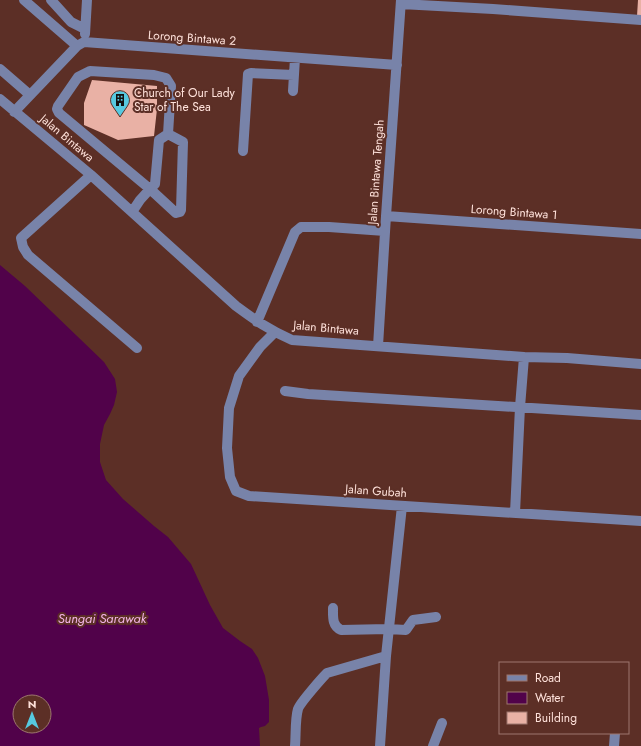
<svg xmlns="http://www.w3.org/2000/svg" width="641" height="746" viewBox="0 0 641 746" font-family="Jost,sans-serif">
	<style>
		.water { fill: #51024a; fill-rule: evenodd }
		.building { fill: #e9b1a5 }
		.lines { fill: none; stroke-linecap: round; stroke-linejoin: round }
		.minor { stroke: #7883a9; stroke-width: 10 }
		.labels { text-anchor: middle; stroke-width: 4; stroke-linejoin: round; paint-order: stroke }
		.street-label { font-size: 12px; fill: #ffe2db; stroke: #5c2f26 }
		.poi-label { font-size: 12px; fill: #ffe2db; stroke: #5c2f26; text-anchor: start }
		.water-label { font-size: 13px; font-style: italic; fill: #f4b5e8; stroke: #5c2f26 }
	</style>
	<rect width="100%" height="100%" fill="#5c2f26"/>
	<path class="water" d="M0,265L25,286L104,362L115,379L117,392L114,405L110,414L104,425L100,444V462L106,480L123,499L154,526L168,537L191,564L210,605L223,628L240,641L252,649L258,658L265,676L269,700V722L265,726L261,727L259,728L260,746H0ZM20,702H44V726H20Z"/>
	<path class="building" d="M638,0H641V17L637,16Z
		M92,80L157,86V109L154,136L118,140L84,125V103Z"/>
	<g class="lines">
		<path class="minor" d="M24,0L77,46
			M51,0L71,22L85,29
			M401,4L493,9L641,20
			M85,34L87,0
			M0,69L30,95
			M90,71L154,75L166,78L171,86L168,134L159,140L155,184L150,189L59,113L57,109L58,106L78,77Z
			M293,91L295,58
			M0,99L91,175L236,306C255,320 269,330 292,340L524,357L567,358L641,364
			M14,112L77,46L84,42L397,65
			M243,151L248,74L251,73L294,75
			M91,175L21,238L23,247L28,255L137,348
			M132,212L140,200L150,189L176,213L180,212L181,210L183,142L168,134
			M386,216L641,234
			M257,322L295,232L301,227H329L385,231
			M275,332L260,347L239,376L229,408L227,448L230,477L236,491L249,496L641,521
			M378,346L386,216L401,0
			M285,391L308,394L641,415
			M515,513L520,407L524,357
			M333,608C333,617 332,626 341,630L388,629L406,630L413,620L436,617
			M295,746C296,735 295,719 298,709C300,703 322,678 327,673L386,656
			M380,746L386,656L402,506
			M433,746L442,723
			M614,746L615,733"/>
	</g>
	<defs>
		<g id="building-pin" transform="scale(1)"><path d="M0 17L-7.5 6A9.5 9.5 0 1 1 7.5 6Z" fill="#56c9e0" stroke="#5c2f26"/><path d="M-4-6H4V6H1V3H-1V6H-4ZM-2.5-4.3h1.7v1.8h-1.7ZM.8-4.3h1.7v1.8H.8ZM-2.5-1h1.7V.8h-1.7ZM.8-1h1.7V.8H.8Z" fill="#111"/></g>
	</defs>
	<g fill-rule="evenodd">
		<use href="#building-pin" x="120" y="100"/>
	</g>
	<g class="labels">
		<g class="street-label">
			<text transform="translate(192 38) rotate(4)" y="4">Lorong Bintawa 2</text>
			<text transform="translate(67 138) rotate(40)" y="4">Jalan Bintawa</text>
			<text transform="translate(376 172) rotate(-86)" y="4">Jalan Bintawa Tengah</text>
			<text transform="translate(514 212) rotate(4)" y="4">Lorong Bintawa 1</text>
			<text transform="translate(326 328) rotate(5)" y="4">Jalan Bintawa</text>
			<text transform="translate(376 491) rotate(4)" y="4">Jalan Gubah</text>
		</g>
		<g class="poi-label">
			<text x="134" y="97">Church of Our Lady<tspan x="134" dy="14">Star of The Sea</tspan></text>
		</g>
		<g class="water-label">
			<text x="102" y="623">Sungai Sarawak</text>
		</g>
	</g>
	<rect x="499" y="662" width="130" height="72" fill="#5c2f26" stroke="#9d776e"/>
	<rect x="507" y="675" width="20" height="6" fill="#7883a9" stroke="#9d776e"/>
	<text x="535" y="682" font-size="12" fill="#ffe2db">Road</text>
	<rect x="507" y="692" width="20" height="12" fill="#51024a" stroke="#9d776e"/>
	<text x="535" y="702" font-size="12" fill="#ffe2db">Water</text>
	<rect x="507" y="712" width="20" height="12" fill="#e9b1a5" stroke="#9d776e"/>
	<text x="535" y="722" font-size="12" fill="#ffe2db">Building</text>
	<g transform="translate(32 714)"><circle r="19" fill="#5c2f26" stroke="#9d776e"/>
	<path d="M0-3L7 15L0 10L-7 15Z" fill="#56c9e0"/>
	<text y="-6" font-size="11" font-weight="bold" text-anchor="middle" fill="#ffe2db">N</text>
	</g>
</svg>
